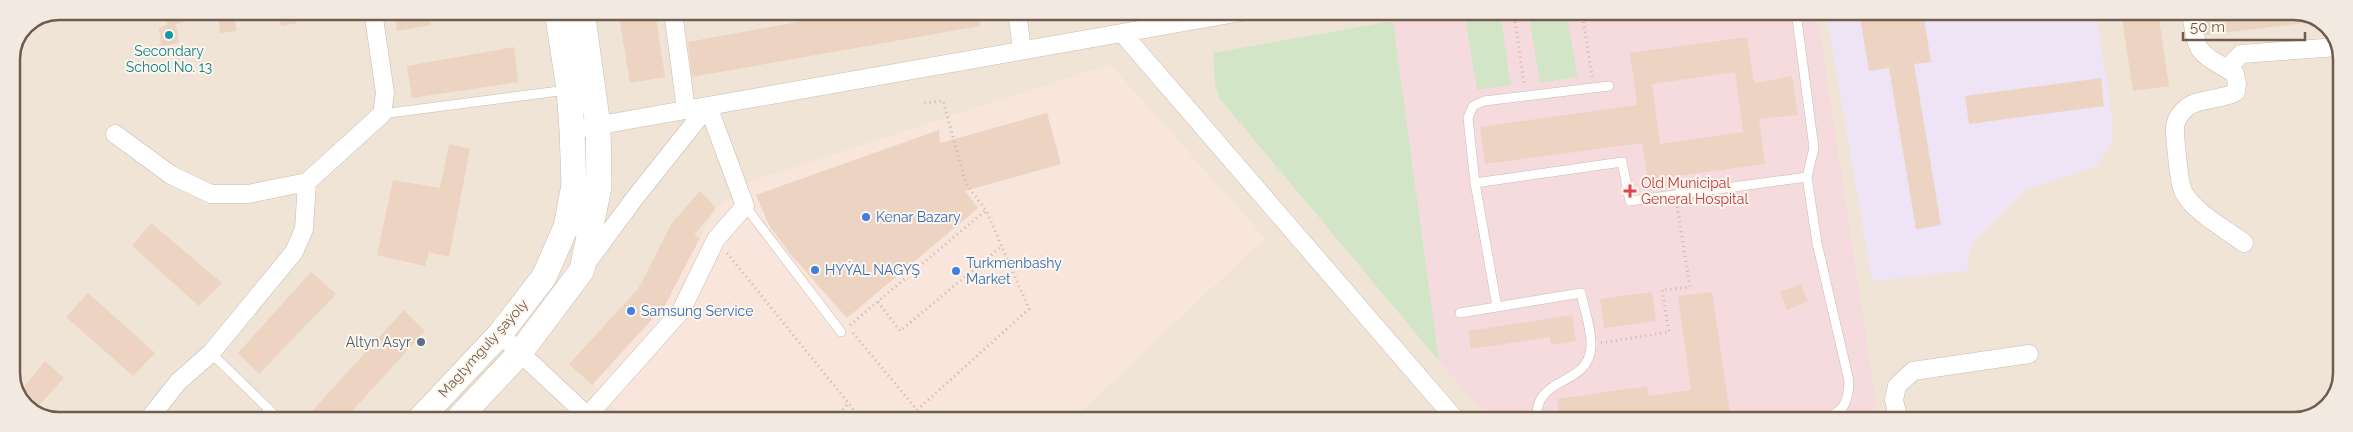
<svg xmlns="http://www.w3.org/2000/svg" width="2353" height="432" viewBox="0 0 2353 432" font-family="Raleway,sans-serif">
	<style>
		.residential { fill: #f0e4d6 }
		.commercial { fill: #f8e5dc }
		.education { fill: #efe4f6 }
		.medical { fill: #f6dbde }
		.green { fill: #d3e5c7 }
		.building { fill: #ecd3c2; fill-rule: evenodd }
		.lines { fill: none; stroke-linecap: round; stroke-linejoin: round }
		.lane-casing { stroke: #cabaae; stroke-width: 10 }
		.street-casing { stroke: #cabaae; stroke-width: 19 }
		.secondary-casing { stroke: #ccbbac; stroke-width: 26 }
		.path { stroke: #d0b6a5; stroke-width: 3; stroke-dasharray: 1 4; stroke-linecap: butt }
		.lane { stroke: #fff; stroke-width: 9 }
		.street { stroke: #fff; stroke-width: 18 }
		.secondary { stroke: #fff; stroke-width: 25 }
		.culture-dot { fill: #0f9aa8; stroke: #fdf6ed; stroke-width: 2 }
		.health-dot { fill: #e0444e; stroke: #fdf6ed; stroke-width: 2 }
		.shop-dot { fill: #3f7fe0; stroke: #fdf6ed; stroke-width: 2 }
		.service-dot { fill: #5c6f8a; stroke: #fdf6ed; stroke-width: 2 }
		.labels { text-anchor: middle; stroke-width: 4; stroke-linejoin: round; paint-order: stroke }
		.culture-label { font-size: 14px; fill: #0d838f; stroke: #fdf6ed }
		.health-label { font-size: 14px; fill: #be3a42; stroke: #fdf6ed; text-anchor: start }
		.shop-label { font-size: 14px; fill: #366cbe; stroke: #fdf6ed; text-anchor: start }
		.service-label { font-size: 14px; fill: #4e5e75; stroke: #fdf6ed; text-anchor: end }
		.street-label { font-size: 14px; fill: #705b4e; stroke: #fdf6ed }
		.rim { fill: none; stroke: #705b4e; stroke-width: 2.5 }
	</style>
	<rect width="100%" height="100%" fill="#faf2e7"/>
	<path class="residential" d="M59,11L2300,12L2328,26L2341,53V379L2326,409L2294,421L53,420L25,406L12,379L11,59L26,25Z"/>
	<path class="commercial" d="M1110,64L1265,238L1071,421L626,420L592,385L666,303L716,208L754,180Z"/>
	<path class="education" d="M1826,12H2096L2112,116V142L2096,167L2024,191L1972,243L1967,271L1872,281Z"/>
	<path class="medical" d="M1458,12H1817L1879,421H1492L1439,361L1393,21Z"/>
	<path class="green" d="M1464,12H1500L1511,85L1477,90Z
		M1528,12H1566L1578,77L1540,83Z
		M1393,21L1439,361L1220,99L1215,85L1213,53Z"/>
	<path class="building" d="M166,11H207V15L176,24L179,43L161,46L159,28L167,25Z
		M279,11H295L297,23L281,26Z
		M394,11H429L431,25L397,31Z
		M618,11H655L665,77L630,83Z
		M857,11H979L980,26L692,77L688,42Z
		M233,12L237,31L220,33L218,18Z
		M1859,12H1923L1931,62L1914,64L1941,225L1916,229L1889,68L1869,71Z
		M2121,12H2158L2169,86L2133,91Z
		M2202,12H2300L2320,21L2206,35Z
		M1747,37L1754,83L1792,76L1798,115L1759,119L1765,164L1648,180L1642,143L1485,164L1480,127L1637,105L1630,53ZM1735,72L1743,132L1660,144L1652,84Z
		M514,47L518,82L412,98L407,66Z
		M2101,78L2104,106L1969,124L1965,96Z
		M1047,113L1061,164L965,191L978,208L847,318L792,256L770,227L756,195L939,130L940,143Z
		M449,144L470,149L449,257L429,252L425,266L377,255L393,180L440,188Z
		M700,191L716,208L694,235L700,238L665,305L592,385L569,364L638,289L672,223Z
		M151,223L222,283L199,306L132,246Z
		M311,272L336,294L259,374L238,353Z
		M1801,284L1808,301L1787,310L1780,292Z
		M1652,292L1656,321L1604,328L1600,299Z
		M1712,292L1730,414L1683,421H1560L1557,399L1647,386L1648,396L1691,390L1678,296Z
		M88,293L155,353L133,376L66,317Z
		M404,310L425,331L344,420H304Z
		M1572,315L1576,341L1551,345L1550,337L1471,349L1468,331Z
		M45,361L64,378L34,411L25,406L19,393Z"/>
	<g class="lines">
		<g class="lane-casing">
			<path id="lane" d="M1796,12L1814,148L1807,177L1817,243L1849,381C1848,416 1835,415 1804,421
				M382,114L567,90
				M1475,183L1468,118L1473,106L1484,101L1609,86
				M745,206L841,332
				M1497,307L1475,183L1622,162L1630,201L1807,177
				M1460,313L1581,293C1584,309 1592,329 1591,346C1589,389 1533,373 1537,421
				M211,353L280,420
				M259,420L269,410"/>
		</g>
		<g class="street-casing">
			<path id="street" d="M673,11L686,110
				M1017,11L1022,50
				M2191,12C2198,57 2196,50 2235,74L2237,84L2236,92C2220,101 2196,97 2183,111C2172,122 2175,132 2176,146C2178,160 2178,178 2183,191C2192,211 2227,230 2244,243
				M1123,34L1457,421
				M2227,69L2241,54L2338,47
				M572,130L1247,11
				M115,134L171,175L211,194H248L307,182L382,114L385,93L373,11
				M586,264L634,199L708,106
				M500,334L592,420
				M148,420L178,382L211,353L294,252L304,229L307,182
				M584,420L681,311L716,239L745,206L708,106
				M1899,421L1894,400L1897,386L1913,371L2029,354"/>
		</g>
		<g class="secondary-casing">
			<path id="secondary" d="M419,420L500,334L544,277L566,227L574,185L572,130L569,89L557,11
				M457,420L519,354L582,270L599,187L598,126L582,11"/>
		</g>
		<path class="path" d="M1514,12L1524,85
			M1582,12L1592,77
			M727,253L862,420
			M878,302L900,331L1002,246
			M850,325L986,210
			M853,333L917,410
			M1601,343L1669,332L1662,290L1690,287L1677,206
			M832,420L848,404
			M906,420L1029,309L986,210L966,184L943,101L922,103"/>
		<use href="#lane" class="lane"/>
		<use href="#street" class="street"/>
		<use href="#secondary" class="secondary"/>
	</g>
	<circle class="culture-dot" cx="169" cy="35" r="5"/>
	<path class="health-dot" d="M1627.5 183.5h5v5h5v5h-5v5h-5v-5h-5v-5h5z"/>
	<g class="shop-dot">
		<circle cx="866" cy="217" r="5"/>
		<circle cx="815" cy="270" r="5"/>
		<circle cx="956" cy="271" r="5"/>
		<circle cx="631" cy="311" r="5"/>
	</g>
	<circle class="service-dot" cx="421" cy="342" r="5"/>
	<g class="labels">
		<g class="culture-label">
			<text x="169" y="56">Secondary<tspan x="169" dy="16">School No. 13</tspan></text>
		</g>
		<g class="health-label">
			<text x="1641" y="188">Old Municipal<tspan x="1641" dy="16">General Hospital</tspan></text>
		</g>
		<g class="shop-label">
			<text x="876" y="222">Kenar Bazary</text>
			<text x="966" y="268">Turkmenbashy<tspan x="966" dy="16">Market</tspan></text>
			<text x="825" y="275">HYÝAL NAGYŞ</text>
			<text x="641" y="316">Samsung Service</text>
		</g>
		<g class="service-label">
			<text x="411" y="347">Altyn Asyr</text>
		</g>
		<g class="street-label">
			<text transform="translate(483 348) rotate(-48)" y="5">Magtymguly şaýoly</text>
		</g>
	</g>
	<path d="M0 0H2353V432H0ZM59 20H2294A39 39 0 0 1 2333 59V373A39 39 0 0 1 2294 412H59A39 39 0 0 1 20 373V59A39 39 0 0 1 59 20Z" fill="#f2eae0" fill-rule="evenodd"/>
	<path class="rim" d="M59 20H2294A39 39 0 0 1 2333 59V373A39 39 0 0 1 2294 412H59A39 39 0 0 1 20 373V59A39 39 0 0 1 59 20Z"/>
	<path d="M2183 32v8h122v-8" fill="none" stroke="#705b4e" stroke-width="2.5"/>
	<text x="2190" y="32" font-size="15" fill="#705b4e" stroke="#fdf6ed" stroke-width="4" paint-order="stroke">50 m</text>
</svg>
